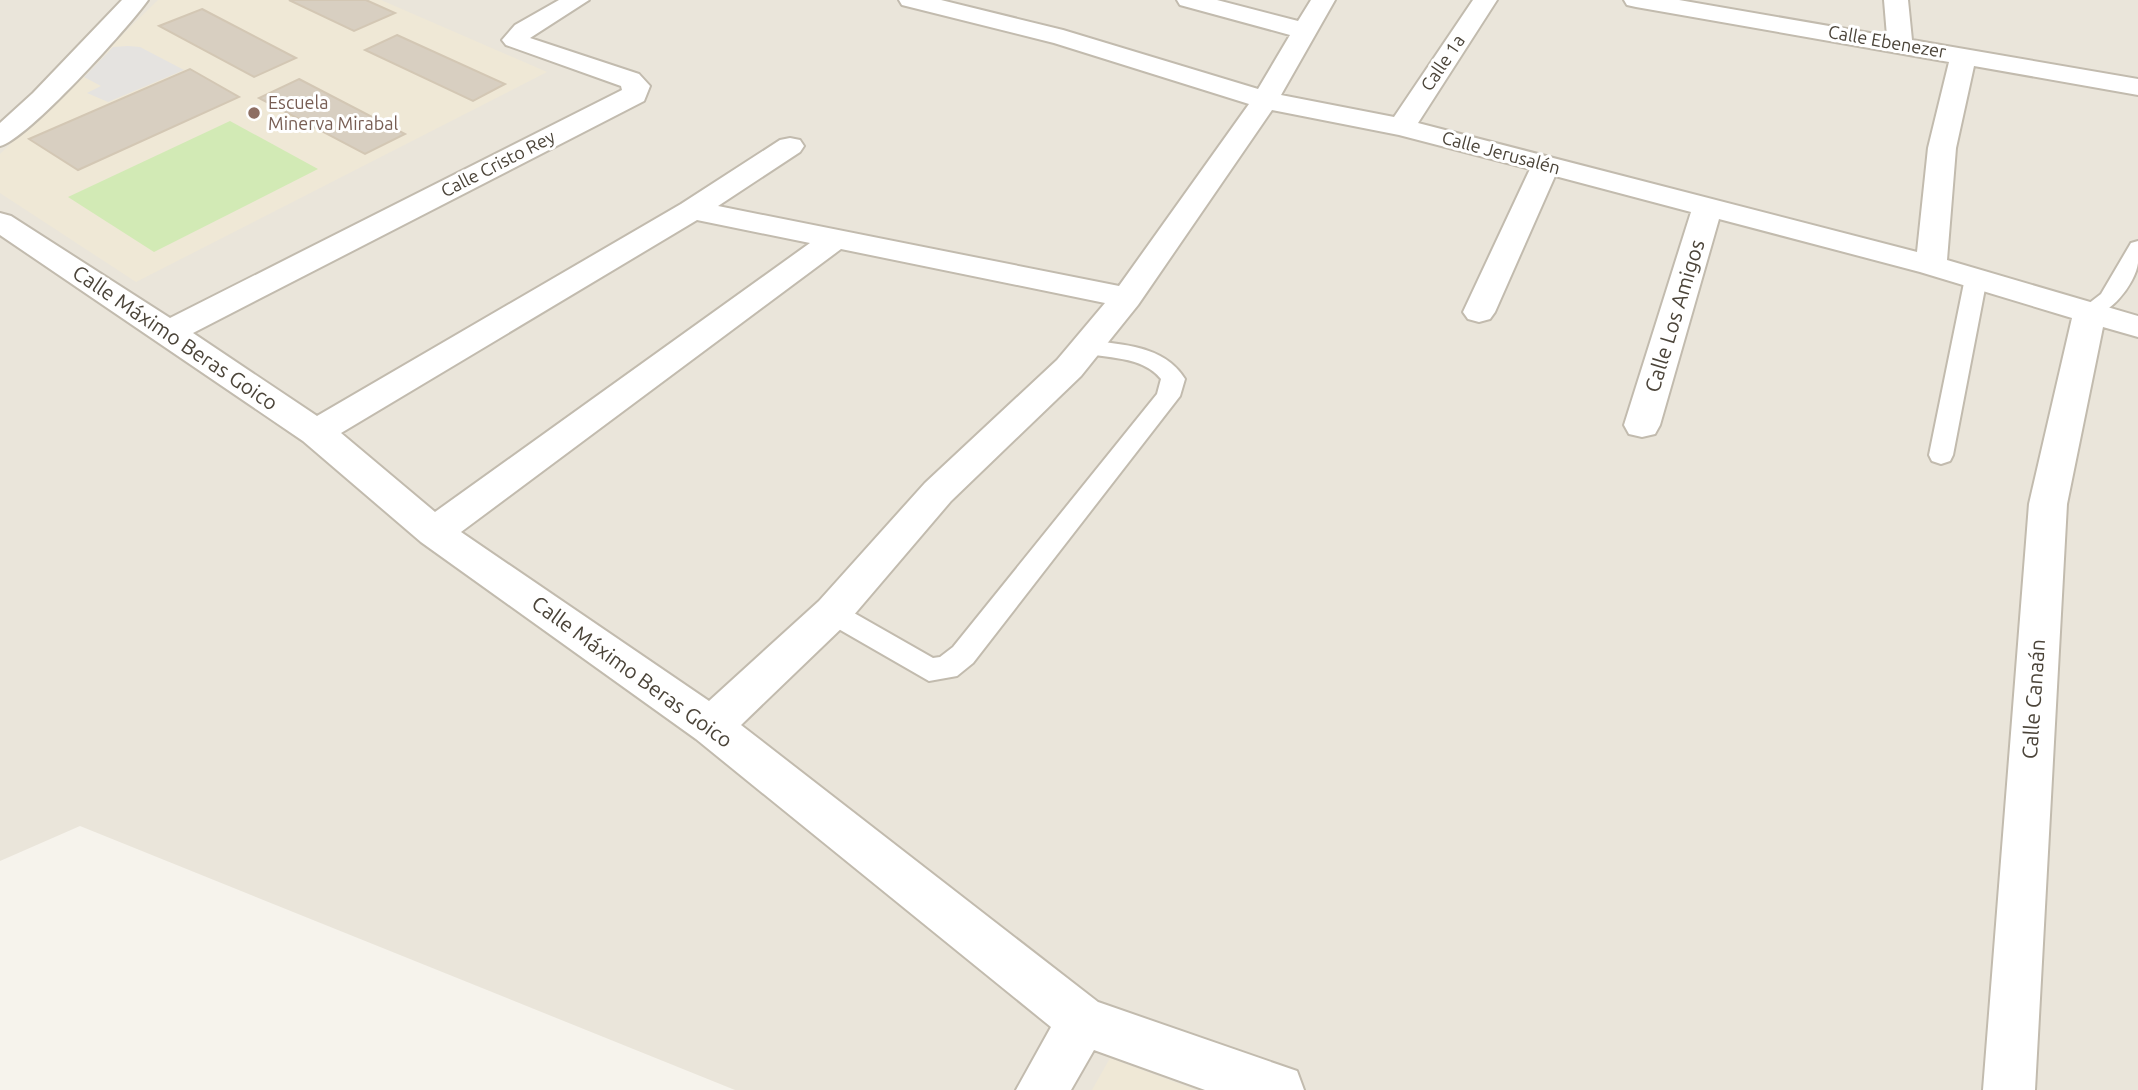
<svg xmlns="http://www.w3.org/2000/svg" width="2138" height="1090" viewBox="0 0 2138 1090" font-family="Ubuntu,sans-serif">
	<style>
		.residential { fill: #eae5da }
		.education { fill: #efe8d6 }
		.green { fill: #d2eab5 }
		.parking { fill: #e5e3e0 }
		.building { fill: #d8cfc1; stroke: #d3c7b4; stroke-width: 2 }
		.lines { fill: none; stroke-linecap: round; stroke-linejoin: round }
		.service-casing { stroke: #c2bbae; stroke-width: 4 }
		.minor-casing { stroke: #c2bbae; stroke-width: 4 }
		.service { fill: #fff; fill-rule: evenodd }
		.minor { fill: #fff; fill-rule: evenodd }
		.education-dot { fill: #8d6e63; stroke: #fff; stroke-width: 2.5 }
		.labels { text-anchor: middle; stroke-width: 6; stroke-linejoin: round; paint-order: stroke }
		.far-street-label { font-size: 18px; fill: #4b4439; stroke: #fff }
		.far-education-label { font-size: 18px; fill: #785e54; stroke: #fff; text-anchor: start }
		.street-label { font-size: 21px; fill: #4b4439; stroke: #fff }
	</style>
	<rect width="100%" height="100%" fill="#f6f3ec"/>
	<path class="residential" d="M0,0H2138V1090H735L80,826L0,861Z"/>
	<path class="education" d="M158,0H381L547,72L136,282L0,193V154Z
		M1110,1058L1196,1090H1092Z"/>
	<path class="green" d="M230,121L318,169L154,252L68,197Z"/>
	<path class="parking" d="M128,46L140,47L184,70L108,102L87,93L101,86L84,77L113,47Z"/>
	<path class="building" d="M289,0H366L395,13L354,31Z
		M202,9L296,58L254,77L159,26Z
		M397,35L505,84L473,101L365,50Z
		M190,69L239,97L78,170L29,139Z
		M299,79L405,134L365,154L259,98Z"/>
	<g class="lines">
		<g class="service-casing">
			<path id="service" d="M2138,241C2138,248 2138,256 2138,263C2135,285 2106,322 2082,316L2079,311L2101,294L2131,243Z
				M1976,271L1987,278L1953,455L1950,461L1941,464L1932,461L1929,455L1965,278Z
				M1087,340C1123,345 1164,345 1185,379L1180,396L973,663L957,676L929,681L823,620L819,612L823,604L833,601L933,658L940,657L953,647L1157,394L1161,379C1142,355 1106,359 1079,352L1076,347L1079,342Z"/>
		</g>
		<g class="minor-casing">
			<path id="minor" d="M122,0H148C129,27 27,140 0,146V123L33,93Z
				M559,0H589L530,38L639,74L650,86L644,101L193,333L317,416L681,204L780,140L790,138L800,140L804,146L800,152L718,206L1119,286L1249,104L1054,43L902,5L899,0H941L1063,30L1258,89L1290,35L1180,5L1177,0H1217L1298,21L1311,0H1335L1281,95L1394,117L1473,0H1497L1418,123L1917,252L1928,148L1949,62L1636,7L1627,5L1624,0H1679L1887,36L1884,0H1908L1912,40L2138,79V95L1974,66L1956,148L1947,260L2138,316V337L2103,327L2067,504L2035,1090H1983L2029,504L2072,318L1920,272L1719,219L1660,425L1655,434L1642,437L1629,434L1624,425L1691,212L1555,176L1495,312L1490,319L1479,322L1468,319L1463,312L1530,169L1399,135L1272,110L1138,305L1081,376L951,501L847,623L741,725L1098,1002L1297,1071L1304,1090H1205L1094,1050L1071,1090H1016L1051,1027L696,739L421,542L303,441L0,235V213L11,216L170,318L622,90L621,86L506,45L502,40L515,25ZM697,220L810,243L435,512L341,433ZM841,249L1105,303L1057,360L925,483L819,601L709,701L461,532Z"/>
		</g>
		<use href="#service" class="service"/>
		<use href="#minor" class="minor"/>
	</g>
	<circle class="education-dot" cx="254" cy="113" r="7"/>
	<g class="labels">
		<g class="far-street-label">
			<text transform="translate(1887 42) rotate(10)" y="6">Calle Ebenezer</text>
			<text transform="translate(1443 63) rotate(-56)" y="6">Calle 1a</text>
			<text transform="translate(1501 153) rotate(15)" y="6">Calle Jerusalén</text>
			<text transform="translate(498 164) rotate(-27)" y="6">Calle Cristo Rey</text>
		</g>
		<g class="far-education-label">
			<text x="268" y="109">Escuela<tspan x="268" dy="21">Minerva Mirabal</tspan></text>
		</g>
		<g class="street-label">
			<text transform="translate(1675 316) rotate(-73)" y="7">Calle Los Amigos</text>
			<text transform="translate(175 338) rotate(34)" y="7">Calle Máximo Beras Goico</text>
			<text transform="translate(632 672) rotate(36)" y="7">Calle Máximo Beras Goico</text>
			<text transform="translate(2034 699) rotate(-86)" y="7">Calle Canaán</text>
		</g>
	</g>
</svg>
